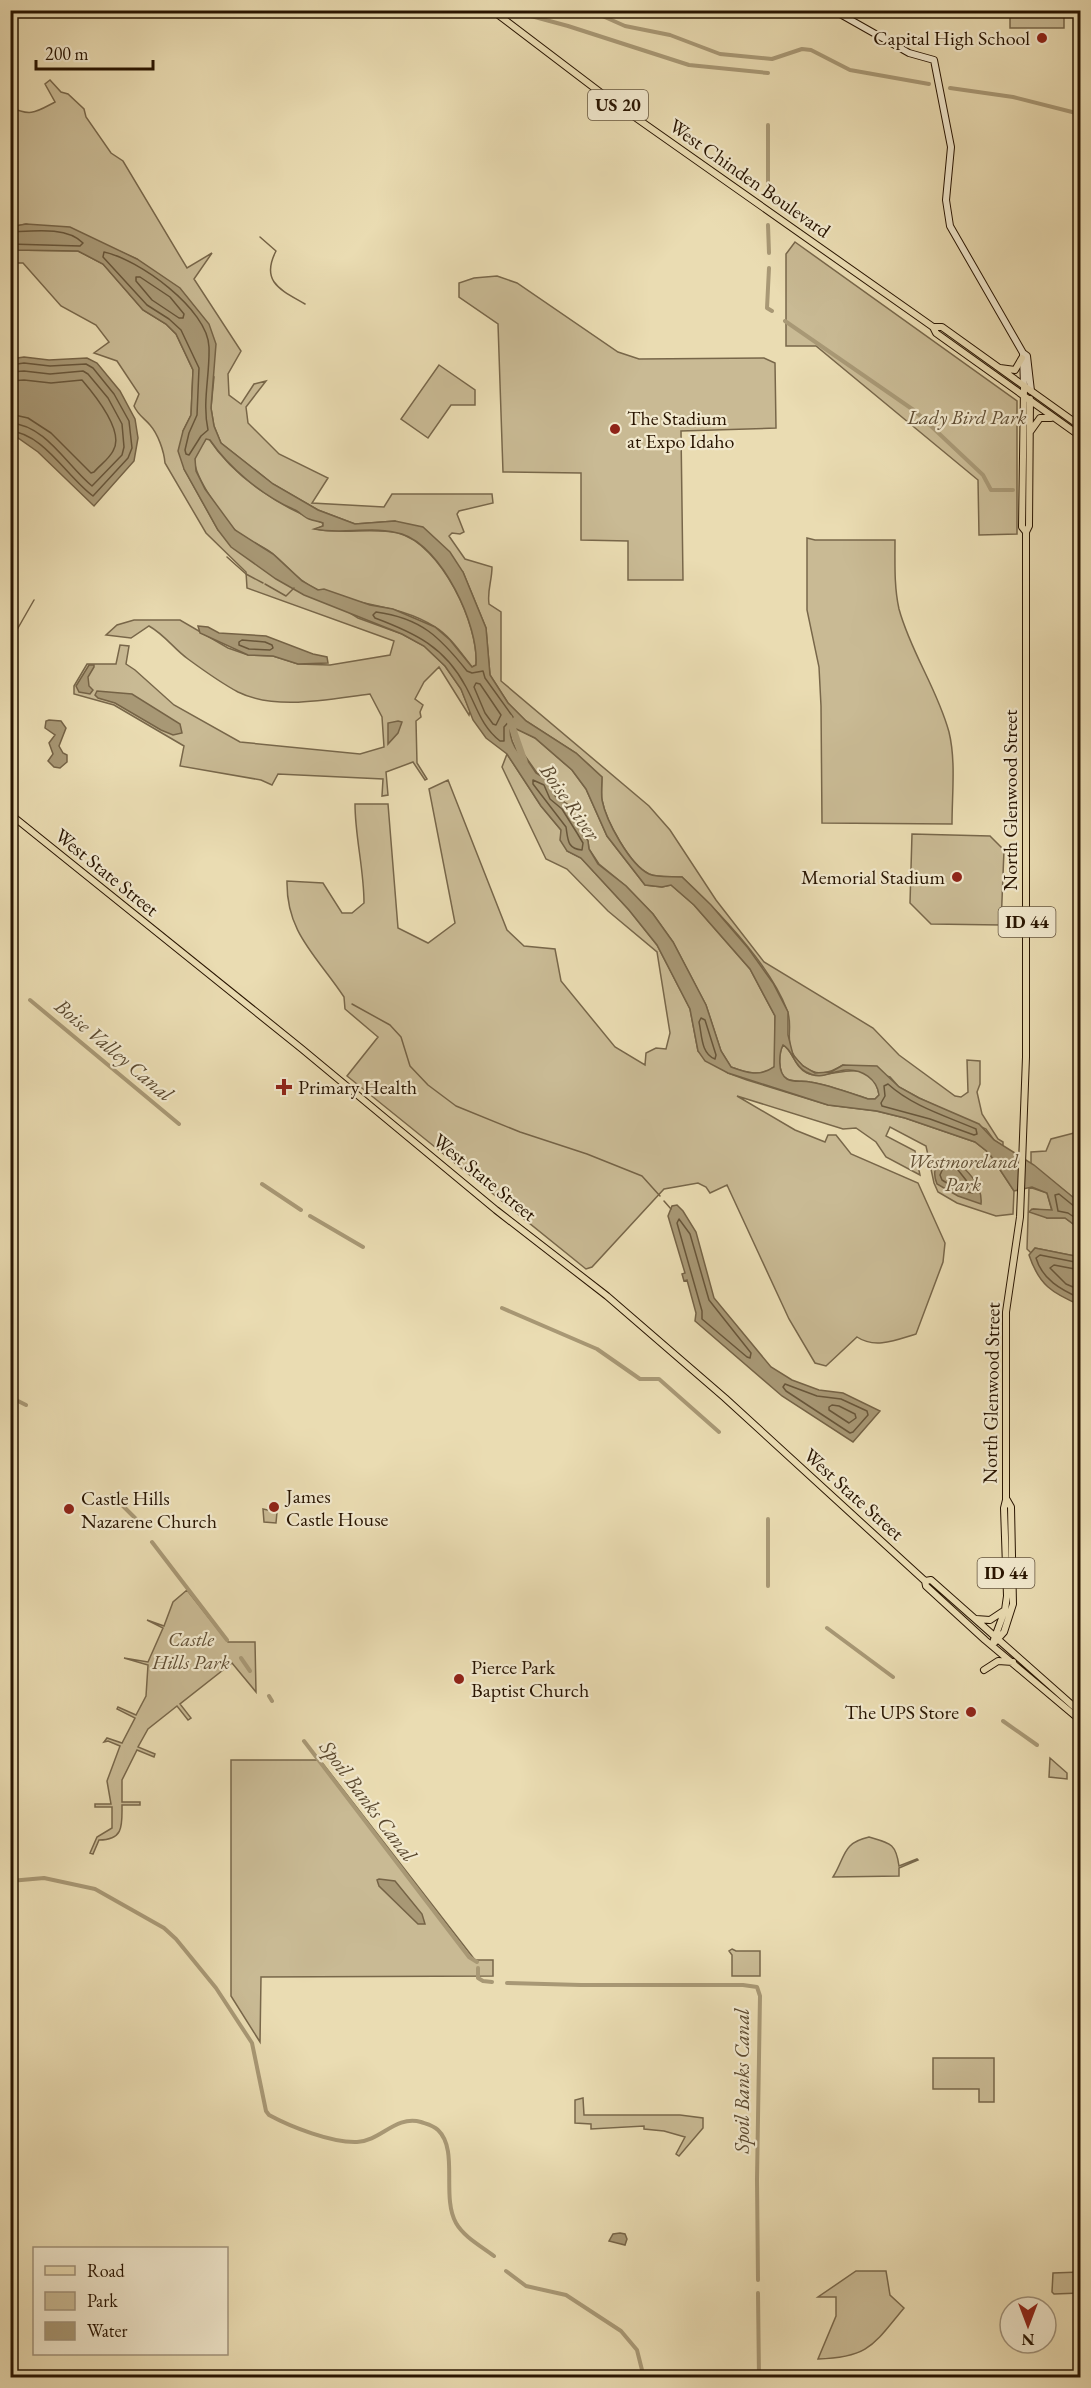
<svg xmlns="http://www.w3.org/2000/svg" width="1091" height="2388" viewBox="0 0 1091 2388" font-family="'EB Garamond',serif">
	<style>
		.green { fill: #c9ba94; stroke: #78674a; stroke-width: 1.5 }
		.water { fill: #a89875; stroke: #756346; stroke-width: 1.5; fill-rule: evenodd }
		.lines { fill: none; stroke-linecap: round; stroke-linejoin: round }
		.shore { stroke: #68563a; stroke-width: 1.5 }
		.stream { stroke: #756346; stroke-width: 1.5 }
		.canal { stroke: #a89875; stroke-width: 4 }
		.river { stroke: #a89875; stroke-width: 7 }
		.secondary-casing { stroke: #281400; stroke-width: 8 }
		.primary-casing { stroke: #281400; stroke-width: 8 }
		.secondary { stroke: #f1e8cd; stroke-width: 6 }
		.primary { stroke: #eadcb2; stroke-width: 6 }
		.poi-dot { fill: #8f2418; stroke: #f1e8cd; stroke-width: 2 }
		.labels { text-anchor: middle; stroke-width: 4.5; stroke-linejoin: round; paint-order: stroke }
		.shield { fill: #f1e8cd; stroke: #64543e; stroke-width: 1.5 }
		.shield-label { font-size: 18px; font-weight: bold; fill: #281400 }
		.poi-label { font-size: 20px; fill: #281400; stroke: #f1e8cd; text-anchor: start }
		.street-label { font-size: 20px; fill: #281400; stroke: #f1e8cd }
		.park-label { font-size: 20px; font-style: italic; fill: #604e34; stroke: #f1e8cd }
		.water-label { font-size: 21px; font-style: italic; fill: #5b492f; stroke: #f1e8cd }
	</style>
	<rect width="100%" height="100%" fill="#eadcb2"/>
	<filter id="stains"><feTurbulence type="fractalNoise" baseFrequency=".00333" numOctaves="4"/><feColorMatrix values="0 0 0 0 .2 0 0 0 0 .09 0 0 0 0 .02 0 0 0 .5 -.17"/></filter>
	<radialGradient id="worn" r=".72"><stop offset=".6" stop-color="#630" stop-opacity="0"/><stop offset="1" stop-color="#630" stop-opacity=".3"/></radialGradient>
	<path class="green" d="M1010,11H1064V28H1010Z
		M50,80L61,92L68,94L84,109L86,117L111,153L123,161L187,268L212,253L194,279L241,351L228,374L229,395L241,404L254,384L266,381L246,407L248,423L279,454L328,478L312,503L384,507L392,494H492L493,503L459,511L457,514L464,532L460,534L452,533L449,536L465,559L492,567C492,581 487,590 489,604L501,612V681L649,806L670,830L716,900L764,962L873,1028L899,1055L955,1096L961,1097L968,1092L967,1060L980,1061V1084L977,1092L982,1114L998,1139L1003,1142V1146L994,1140L986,1129L919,1098L899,1087L890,1077L843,1065C829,1074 816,1077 802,1065C780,1045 795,1029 787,1010C770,965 717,910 682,877C673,876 658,878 649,874C630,865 606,821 602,800C601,793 602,784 602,777L576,753L526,721L508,703L490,675L486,628L463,572L395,521L355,524L318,510L273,484L221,443L214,426L211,408L214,377L137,259L105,245L26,224L11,227L10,107C31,117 36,112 55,102L45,84Z
		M795,242L1017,401V534L979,535L978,480L816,346H786V254Z
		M11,250L78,251L103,264L143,310L166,324L176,334L193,370L191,415L183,431L184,469L218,530L358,618L402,634L424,646L445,666L461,689L470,711L469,715L439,667L424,682L415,699L423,705L420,712L421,717L416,721L417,763L427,779L425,780L413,762L386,772L388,795L382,796L383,779L278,774L272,785L261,780L180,766L184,746L114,705L74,694V686L87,664H116L120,645L129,646L126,664L135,670L174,705L240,742L360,754L384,747L382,717L370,694C330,699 276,711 238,692C221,683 203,670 188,659C174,649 165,635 149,626L131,638L106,635L117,625L134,620H180L228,648L248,655L273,656L298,664L330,665L390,655L394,641L247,588L246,572L206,533L165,463C164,451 158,434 150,425C144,418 138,415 134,406L139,394L117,361L94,353L109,342L96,325L61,306L23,263H11Z
		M497,276L517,283L618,352L639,359L764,358L775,363L776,428L681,431L683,580H628V541L581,540V473L503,472L498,324L459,297V283L474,278Z
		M439,365L475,390V405H451L428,438L401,419Z
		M206,439H209C235,478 281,508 323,523V526L316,529C343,535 371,527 398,533C441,544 479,625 476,665L472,667C461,653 450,636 435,627C400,604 356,606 318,590C299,582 288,566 272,553C261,545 248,541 237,532C226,522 191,473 195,458C196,452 203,444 206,439Z
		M807,538L815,540H895C895,563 894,587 899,609C911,653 937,688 949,732C956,761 952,794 952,824L822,823L821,706L819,667L807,610Z
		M512,726L535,738L572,770L586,789L607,836L645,885L662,887L671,885L694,905L750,969L775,1016V1066C761,1077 747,1073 731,1067L721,1051L706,1005L673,942L653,914L626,886L599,864L589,849L588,841L567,804L555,796L549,781L537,773L523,753L519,754C514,747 507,734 512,726Z
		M507,754L541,806L561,830L567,851L581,858L629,910L657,945L690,1009L698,1051L728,1073L747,1080L828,1105L876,1111L905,1118L975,1142L989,1153L1014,1191L1013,1214L996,1216L957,1203L938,1192L934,1183L926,1146L890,1127L886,1136L915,1151L920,1175L886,1157L876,1142L856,1128L843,1129L737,1096L795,1130L825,1142L828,1135H836L851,1154L918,1183L945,1243L943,1262L916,1334C896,1340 875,1349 857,1337L826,1366L815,1363L789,1319L727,1185L710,1193L706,1187L698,1183L664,1189L592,1267L586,1269L347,1076L378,1037L345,1009L344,997C317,956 286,933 287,881L323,883L342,913H352L364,903C364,869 355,837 355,804H388L398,928L428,943L455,923L429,789L448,780L507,930L524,946L555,949L561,981L615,1047L645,1065L646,1053L656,1048L666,1049L670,1033L657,952L608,911L567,869L546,859L502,767Z
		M912,834L990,836L1004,850L1001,925L931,924L910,903Z
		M783,1045C793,1050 794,1067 807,1073C828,1083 872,1050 879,1095L875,1099H868C850,1093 829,1085 810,1082C803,1080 794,1083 787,1079C777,1073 779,1053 783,1045Z
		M1074,1133H1080V1203L1031,1164V1152L1046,1151L1051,1139Z
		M1029,1187L1047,1193L1052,1211L1033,1209L1047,1218H1065L1080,1229V1257L1035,1248L1031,1253L1027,1249Z
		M263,1509L277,1512L276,1523L264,1522Z
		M187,1590L228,1642H255L256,1692L232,1663L180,1704L191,1718L188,1720L177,1706L148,1729L138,1747L155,1754L154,1757L137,1750L122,1780V1802H140V1805H122C122,1825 124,1840 99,1840L93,1854L90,1853L97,1837L112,1828V1807H95V1804H111L107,1781L120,1746L108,1741L104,1742L107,1738L122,1743L135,1718L117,1709L118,1707L136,1715L146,1696L148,1665L124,1658L148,1662L163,1628L147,1620L164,1626L173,1602Z
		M1050,1758L1067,1773V1779L1049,1777Z
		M231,1760H320L475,1960H493V1976L261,1977L260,2042L231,1996Z
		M869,1837C890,1843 896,1843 899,1866L917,1859L918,1860L899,1868V1876L833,1877C846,1856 842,1843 869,1837Z
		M732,1949L736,1951H760V1976H732V1955L729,1951Z
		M933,2058H994V2102H979V2089H933Z
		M583,2098L584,2115H680L703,2118V2128L679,2156L676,2154L685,2137L664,2131L644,2129V2126L591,2129V2124L575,2123V2100Z
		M856,2271H886L890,2295L904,2308C874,2344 869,2358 818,2359L836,2316V2297H818Z
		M1080,2272V2293L1054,2294L1052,2292L1053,2273Z"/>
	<path class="water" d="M26,224L70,227L137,259L180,288L209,324L216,344L211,408L214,426L221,443L273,484L318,510L355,524L395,521L423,527L450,552L463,572L486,628L490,675L508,703L526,721L576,753L602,777C602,784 601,793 602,800C606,821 630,865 649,874C658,878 673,876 682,877L711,905L748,948L773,983L788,1012V1035L793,1055L803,1066L815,1073L831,1072L843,1065L877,1066L899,1087L919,1098L979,1124L994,1140L1034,1165L1080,1203V1229L1065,1218H1047L1029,1212L1032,1209L1052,1210L1047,1193L1032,1187L1014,1191L989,1153L975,1142L905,1118L877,1111L828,1105L728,1073L705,1061L698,1051L690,1009L657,945L629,910L581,858L567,851L560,840L561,830L541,806L507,754L486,738L473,720L461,689L445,666L424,646L402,634L304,595L276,579L231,547L218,530L184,469L178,451L183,431L191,415L193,370L176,334L166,324L143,310L103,264L78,251L11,250L10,227ZM206,439L210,440C229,468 262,495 293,509C299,511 303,517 309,519C314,521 319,521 323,523V526L314,529C343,535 373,525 402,534C442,547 479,625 476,665L472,667L450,640L435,627L393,609L370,605L324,589L318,590L302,581L273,554L235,530L205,489L196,471L195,459ZM512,727L535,738L572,770L586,789L607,836L645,885L662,887L671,885L694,905L750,969L775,1016L774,1067C760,1077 747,1073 731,1067L721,1051L706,1005L673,942L653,914L626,886L598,864L589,849L588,841L567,804L555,796L549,781L536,773L522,752L519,753C514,747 510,738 510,729ZM783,1045C793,1050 793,1065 806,1072C821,1081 831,1071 846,1070C862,1069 877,1079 879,1095L875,1099H868C850,1093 829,1085 810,1082C803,1080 794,1083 787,1079C777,1073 779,1053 783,1045Z
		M24,357L49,360L87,358L97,363L120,391L135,419L138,438L134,461L94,506L38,452L18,438L11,436V359Z
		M198,626L208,627L219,633L266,636L313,654L327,657L328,663L298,664L273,656L248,655L200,633Z
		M89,665H94V667L88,677L89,686L93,690L90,694L79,692L76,686Z
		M97,691L132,694L180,724L182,733L173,735L161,730L115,703L98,698L95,695Z
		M49,720L61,721L66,728L59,746L63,753L67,755V762L60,768L54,767L48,761L53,754L49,743L55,735L45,728L46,721Z
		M398,721L402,722L398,733L388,744V723Z
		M952,1159C967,1169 983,1185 981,1204L958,1196L937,1184C933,1174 934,1168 941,1160Z
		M677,1205L683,1211L696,1232L714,1298L771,1367L792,1380L819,1390L843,1393L880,1411L853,1442L782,1396L695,1321L696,1313L687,1280L684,1281L682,1274L685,1273L668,1216L672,1206Z
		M1035,1248L1080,1257V1305C1052,1293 1039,1285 1029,1255Z
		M379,1879L395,1881L422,1914L425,1924H418L379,1886L377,1880Z
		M620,2233L625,2234L627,2239L625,2245L609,2241L613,2234Z"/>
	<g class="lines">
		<path class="shore" d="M10,232C32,231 67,226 83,243L80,246L10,244
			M104,252C138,259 208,309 209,347C210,375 202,402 208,430L201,436L189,455L186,454L185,450L189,433L197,415L199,368L181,330L169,319L147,305L103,257Z
			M136,277H140L170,297L184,314L183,318H179L152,300L136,281Z
			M10,365L24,363L50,366L86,364L93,368L114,394L129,421L132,448L128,458L93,496C68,478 43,433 10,431
			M10,372L24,371L50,374L83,371L88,374L108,398L122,424L124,447L122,455L92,486C67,466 46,425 10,423
			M10,381L24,380L51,383L82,380C94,394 125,432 113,451C109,459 100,465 94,472L91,473L51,433L28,418L10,414
			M376,612C421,618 440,637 467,671L472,673L483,671L485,678L513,717L504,727V741H500C481,726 477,707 466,687C445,647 415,633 375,618L373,615Z
			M242,640L265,642L272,645L273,648L270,650L249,649L239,645V642Z
			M476,683L480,684L501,715L496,725L493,724L485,713L474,687Z
			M533,780L544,785L550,799L562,809L577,833L583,843L582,850C567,849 568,839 566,827L533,784Z
			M701,1018L705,1020L716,1055L715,1059C701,1054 702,1035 699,1022Z
			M888,1084C912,1106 946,1116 976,1129L977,1134L974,1135L930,1119L882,1106L881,1103L885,1096L884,1086Z
			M944,1166L951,1165L958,1170L973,1189V1193L960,1191L942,1180L940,1175Z
			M1080,1208L1075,1207L1059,1194L1055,1195L1058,1211L1068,1213L1080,1221
			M679,1219L690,1234L709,1300L751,1353L750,1358L747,1357L702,1319V1311L677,1223Z
			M1080,1263L1040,1255L1036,1258C1042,1279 1061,1290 1080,1298
			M1080,1270L1054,1265L1050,1268L1066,1284L1080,1290
			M785,1384L817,1396L841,1399L867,1411L868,1415L853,1432L850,1433L786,1391L783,1387Z
			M832,1405L839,1406L855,1414L856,1418L849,1423L829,1410V1407Z"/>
		<path class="stream" d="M260,237L276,251C260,282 281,290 305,304
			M227,557L246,574L263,583
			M265,584L286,596L294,588
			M10,642L34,600
			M352,1004L390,1025L401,1037L410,1066L428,1085L456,1106L520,1132L587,1154L642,1176L660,1196
			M664,1201L671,1209"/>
		<path class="canal" d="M509,10L568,26L689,65L768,73
			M589,10L625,26L670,35L720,54L772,59L802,49L811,50L850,70L929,84
			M950,88L1013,97L1080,114
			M768,125V197
			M768,225L769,253
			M769,268L767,308L772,311
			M785,321L915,411L983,475L991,490H1013
			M30,1000L179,1124
			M262,1184L301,1210
			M310,1216L363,1247
			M502,1308L597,1349L640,1379H659L719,1432
			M10,1397L26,1405
			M112,1495L136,1519
			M768,1519V1586
			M152,1542L227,1640
			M827,1628L893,1677
			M241,1658L250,1671
			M269,1696L272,1701
			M1003,1721L1037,1745
			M304,1741L469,1957L477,1962
			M10,1881L44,1878L95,1889L164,1928L176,1939L216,1988L252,2043L266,2111L269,2115C291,2127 332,2143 357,2142C381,2141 395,2115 421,2122C427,2124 433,2125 438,2130C459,2150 441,2196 456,2223C464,2237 481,2246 494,2256
			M478,1968V1978L483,1981L492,1982
			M507,1983L581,1985H743L757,1987L760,1996L757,2180L758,2280
			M506,2271L526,2286L566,2295L621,2331L637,2350L644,2378
			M758,2293L759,2378"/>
		<path class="river" d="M509,718L524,761"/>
		<g class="secondary-casing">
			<path id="secondary" d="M833,10L909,53L934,60L951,147L946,200L950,226L1023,353L1027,356L1031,391
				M1023,355L1024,387"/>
		</g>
		<g class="primary-casing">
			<path id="primary" d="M492,10L605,96L933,327L936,333L1080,436
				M933,327H942L1080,426
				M1000,368L1015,370L1022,358
				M1030,432L1040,418H1051
				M1026,532L1029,526L1030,399
				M10,814L302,1049L496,1210L607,1296L725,1398L925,1581L926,1586L985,1640L1080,1720
				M925,1581L931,1580L1080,1712
				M976,1619L990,1620L1005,1610
				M995,1642L1004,1632L1013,1604L1011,1507L1007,1500
				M992,1645L1005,1610L1007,1596L1004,1508L1006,1500V1312L1020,1217L1026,1057V532L1022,527L1024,387
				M984,1670L998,1661L1013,1662"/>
		</g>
		<use href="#secondary" class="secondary"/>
		<use href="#primary" class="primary"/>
	</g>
	<g class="poi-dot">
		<circle cx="1042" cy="38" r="6"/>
		<circle cx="615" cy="429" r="6"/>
		<circle cx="957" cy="877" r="6"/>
		<path d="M281 1078h6v6h6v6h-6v6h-6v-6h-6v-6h6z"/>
		<circle cx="274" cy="1507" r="6"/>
		<circle cx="69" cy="1509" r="6"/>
		<circle cx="459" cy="1679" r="6"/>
		<circle cx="971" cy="1712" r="6"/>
	</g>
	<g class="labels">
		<g class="shield">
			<rect x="588" y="90" width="60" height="30" rx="4.5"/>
			<rect x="998.5" y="907" width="57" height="30" rx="4.5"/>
			<rect x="977.5" y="1558" width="57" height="30" rx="4.5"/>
		</g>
		<g class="shield-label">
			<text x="618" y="111">US 20</text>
			<text x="1027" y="928">ID 44</text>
			<text x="1006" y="1579">ID 44</text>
		</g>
		<g class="poi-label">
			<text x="1030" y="45" text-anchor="end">Capital High School</text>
			<text x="627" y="425">The Stadium<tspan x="627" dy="23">at Expo Idaho</tspan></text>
			<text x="945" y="884" text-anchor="end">Memorial Stadium</text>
			<text x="298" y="1094">Primary Health</text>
			<text x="286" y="1503">James<tspan x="286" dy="23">Castle House</tspan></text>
			<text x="81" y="1505">Castle Hills<tspan x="81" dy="23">Nazarene Church</tspan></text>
			<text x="471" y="1674">Pierce Park<tspan x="471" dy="23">Baptist Church</tspan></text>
			<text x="959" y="1719" text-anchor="end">The UPS Store</text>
		</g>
		<g class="street-label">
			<text transform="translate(750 178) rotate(35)" y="7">West Chinden Boulevard</text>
			<text transform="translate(1010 800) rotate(-90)" y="7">North Glenwood Street</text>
			<text transform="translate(107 872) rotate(39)" y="7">West State Street</text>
			<text transform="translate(485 1177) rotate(39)" y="7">West State Street</text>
			<text transform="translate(991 1393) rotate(-89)" y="7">North Glenwood Street</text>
			<text transform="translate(854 1494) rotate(42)" y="7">West State Street</text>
		</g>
		<g class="park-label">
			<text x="967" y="424">Lady Bird Park</text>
			<text x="963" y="1168">Westmoreland<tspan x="963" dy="23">Park</tspan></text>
			<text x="191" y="1646">Castle<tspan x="191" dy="23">Hills Park</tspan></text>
		</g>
		<g class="water-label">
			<text transform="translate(570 802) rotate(55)" y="7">Boise River</text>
			<text transform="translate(114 1050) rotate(40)" y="7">Boise Valley Canal</text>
			<text transform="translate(368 1801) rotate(53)" y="7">Spoil Banks Canal</text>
			<text transform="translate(742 2081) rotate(-90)" y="7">Spoil Banks Canal</text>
		</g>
	</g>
	<rect width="1091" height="2388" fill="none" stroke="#eadcb2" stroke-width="36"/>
	<rect x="12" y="12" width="1067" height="2364" fill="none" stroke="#281400" stroke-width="3"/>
	<rect x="18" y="18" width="1055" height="2352" fill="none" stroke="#281400" stroke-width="1.5"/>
	<rect x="33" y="2247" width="195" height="108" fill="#f1e8cd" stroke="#a1937b" stroke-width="1.5"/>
	<rect x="45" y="2266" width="30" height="9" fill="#eadcb2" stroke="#a1937b" stroke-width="1.5"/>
	<text x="87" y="2277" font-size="18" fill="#281400">Road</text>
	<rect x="45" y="2292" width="30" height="18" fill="#c9ba94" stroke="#a1937b" stroke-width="1.5"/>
	<text x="87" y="2307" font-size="18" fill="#281400">Park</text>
	<rect x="45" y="2322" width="30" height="18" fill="#a89875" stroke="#a1937b" stroke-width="1.5"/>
	<text x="87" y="2337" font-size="18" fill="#281400">Water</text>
	<g transform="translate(1028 2325) rotate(180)"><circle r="28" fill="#f1e8cd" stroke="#a1937b" stroke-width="1.5"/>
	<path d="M0-4.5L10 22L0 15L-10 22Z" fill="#8f2418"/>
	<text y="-9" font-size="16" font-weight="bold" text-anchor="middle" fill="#281400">N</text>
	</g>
	<path d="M36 60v9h117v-9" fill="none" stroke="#281400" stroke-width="3"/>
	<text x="45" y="60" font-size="18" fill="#281400" stroke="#f1e8cd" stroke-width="4.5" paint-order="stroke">200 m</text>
	<rect width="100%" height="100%" filter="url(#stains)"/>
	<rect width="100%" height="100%" fill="url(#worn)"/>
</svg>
